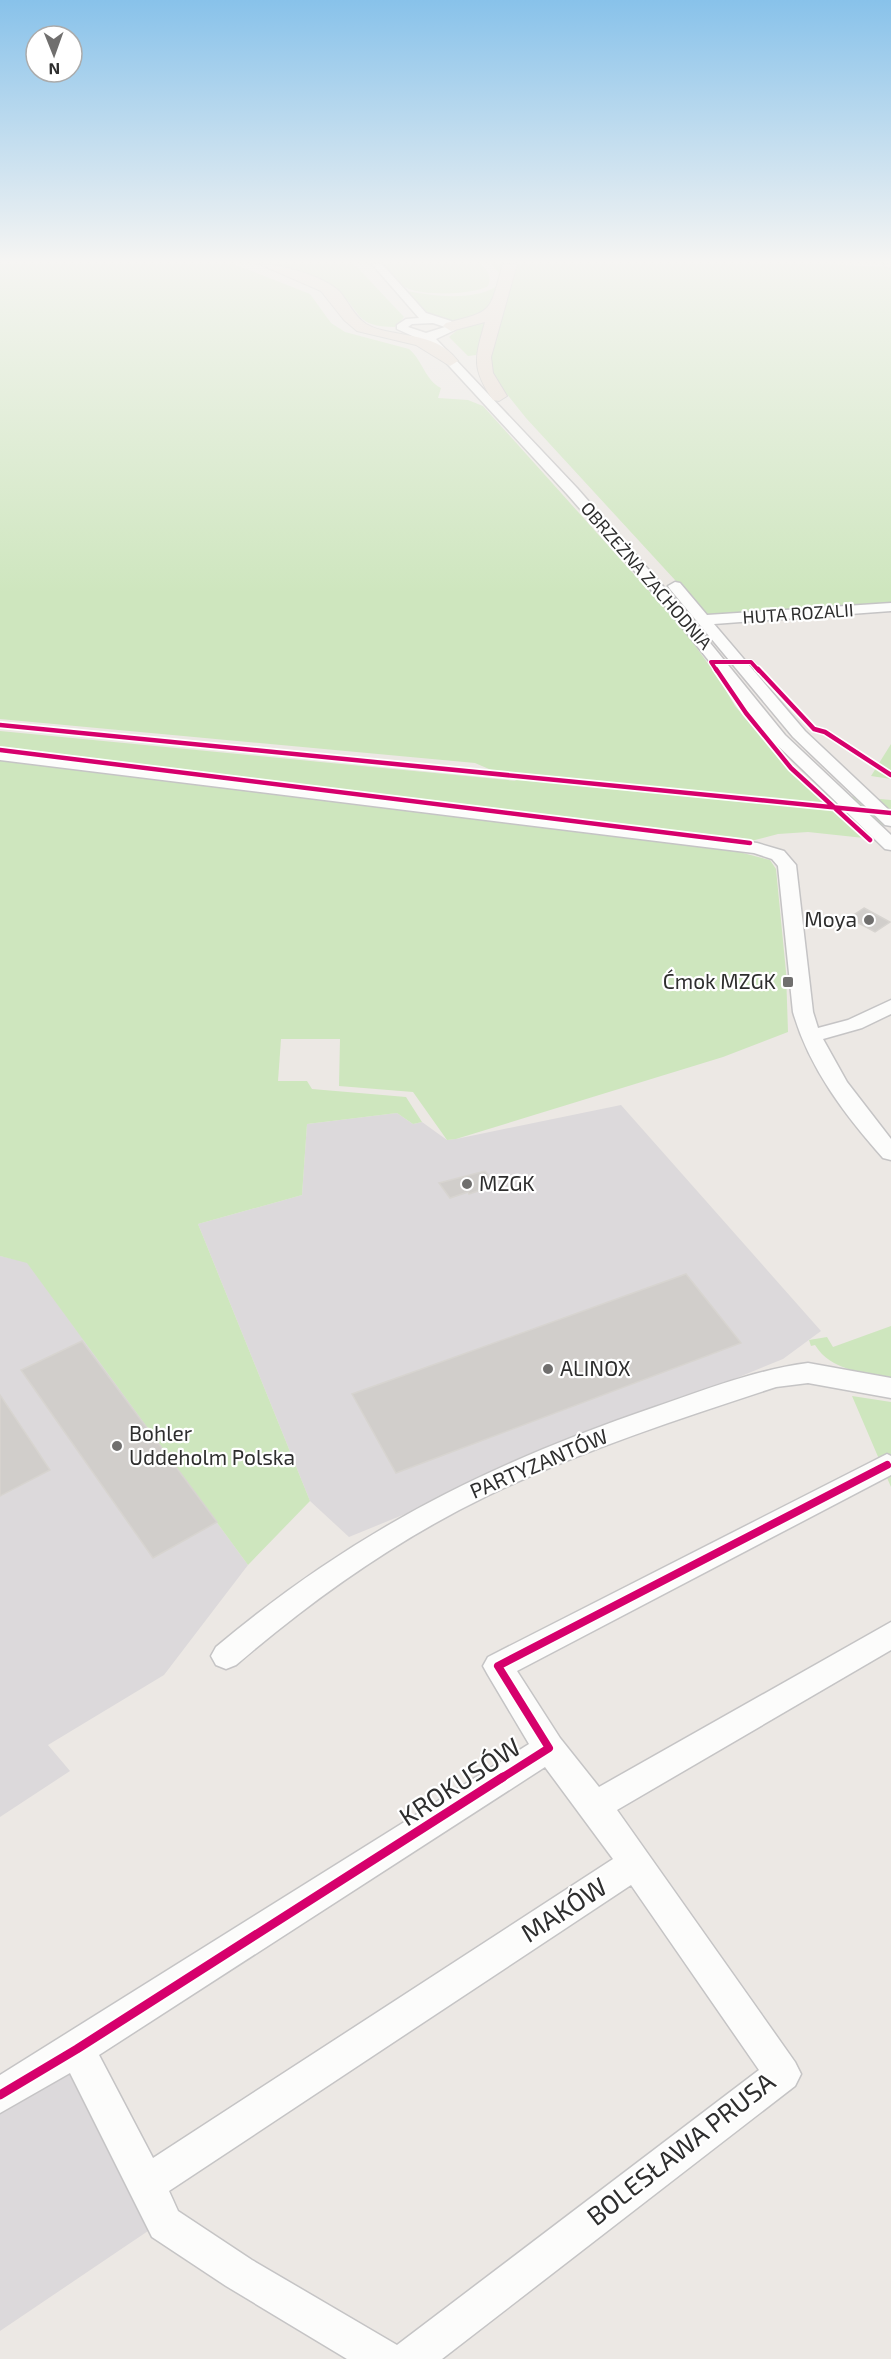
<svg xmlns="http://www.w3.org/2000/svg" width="891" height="2359" viewBox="0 0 891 2359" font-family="'Exo 2',sans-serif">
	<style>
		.industrial { fill: #dcd9db }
		.green { fill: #cee6be }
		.building { fill: #d1cecb; stroke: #d7d4d0; stroke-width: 1.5 }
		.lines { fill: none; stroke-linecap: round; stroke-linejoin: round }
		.minor-casing { stroke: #c5c4c5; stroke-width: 3 }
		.highway-casing { stroke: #c6c5c4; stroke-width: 2 }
		.minor { fill: #fcfcfb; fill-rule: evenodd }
		.highway { fill: #eadfd6; fill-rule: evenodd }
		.cycleway-far3-casing { stroke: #fff; stroke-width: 6 }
		.cycleway-far2-casing { stroke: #fff; stroke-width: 8 }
		.cycleway-far1-casing { stroke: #fff; stroke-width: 11 }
		.cycleway-casing { stroke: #fff; stroke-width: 13 }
		.cycleway-far3 { stroke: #d6006c; stroke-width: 4 }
		.cycleway-far2 { stroke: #d6006c; stroke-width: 4.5 }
		.cycleway-far1 { stroke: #d6006c; stroke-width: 8 }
		.cycleway { stroke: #d6006c; stroke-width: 9 }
		.poi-dot { fill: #706f6e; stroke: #fff; stroke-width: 2 }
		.labels { text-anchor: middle; stroke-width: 4.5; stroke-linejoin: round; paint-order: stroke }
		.far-street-label { font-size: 18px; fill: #2e2e2e; stroke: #fff }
		.poi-label { font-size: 21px; fill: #2e2e2e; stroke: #fff; text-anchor: start }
		.street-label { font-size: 21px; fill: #2e2e2e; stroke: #fff }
		.near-street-label { font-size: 26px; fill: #2e2e2e; stroke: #fff }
	</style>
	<rect width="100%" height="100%" fill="#ece8e4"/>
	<path class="industrial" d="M621,1105L821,1331L783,1359L349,1537L310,1501L198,1224L302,1195L307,1124L397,1113L413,1124L422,1122L447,1140L456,1139Z
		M0,1256L27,1262L248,1565L164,1675L48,1745L70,1771L0,1817Z
		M68,2068L148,2231L0,2331V2109Z"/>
	<path class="green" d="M0,264H234L310,294L331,323L345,332L409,349C423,361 425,380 441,388L438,398L468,400L483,406L684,630L721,682L735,706L787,767L816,793L891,800V826L848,822L864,838L808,832L778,834L751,841L0,748V731L517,781L475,763L0,719Z
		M272,264H354L404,317L395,327C355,327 362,312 338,291C324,279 290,271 272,264Z
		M384,264H480C488,271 492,276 488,286C473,295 423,296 407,288C400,285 390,271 384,264Z
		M491,264H503L491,308L458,323L430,315L407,291C434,296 471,301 496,287L499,273Z
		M517,264H822L891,267V605L709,617L526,418L498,383L487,362Z
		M493,316L476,355L468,356L449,337L461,327Z
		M891,744V779L871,776Z
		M0,759L742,850L743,853L770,860L776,869L786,972L788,1032L723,1057L456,1139L447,1140L413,1092L339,1086L340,1039H281L278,1081H307L312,1089L406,1097L422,1122L413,1124L397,1113L307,1124L302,1195L198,1224L310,1501L248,1565L27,1263L0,1256Z
		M891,1326V1378C863,1372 831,1371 815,1345L811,1346L809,1340L827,1337L833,1347Z
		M852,1396L891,1402V1487Z"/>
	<path class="building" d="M864,908L890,922L875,932L849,918Z
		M485,1171L496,1185L469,1194L468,1192L450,1198L439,1183Z
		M686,1274L741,1343L396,1473L352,1394Z
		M82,1341L217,1522L153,1558L21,1370Z
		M0,1395L50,1470L0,1496Z"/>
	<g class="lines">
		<g class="minor-casing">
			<path id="minor" d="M372,264H382L426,313L451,321L456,328L455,330L436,339L577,488L676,601L785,735L891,835V850L885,849L773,741L666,607L567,494L428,343L397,329V325L406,319L419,318ZM433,323L445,327L426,333L408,327L412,324Z
				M675,582L680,583L707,615L891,603V611L714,624L805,731L891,812V826L885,825L793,737L670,589L668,586Z
				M0,750L757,843L784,851L796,865L813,1012L818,1028L848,1020L891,1000V1014L862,1028L823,1039L847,1082L891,1139V1160L883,1158C845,1115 809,1068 793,1012L778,866L772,859L754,853L0,760Z
				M808,1363L891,1378V1398L808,1383L776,1387C678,1419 580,1451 487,1496C396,1540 313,1599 236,1665L226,1669L216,1665L211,1656L216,1647C354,1531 486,1465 655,1407C705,1390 755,1370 808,1363Z
				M887,1454L891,1456V1475L517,1671L560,1738L599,1787L891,1622V1650L617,1810L795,2062L801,2074L795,2086L442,2359H347L226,2286L152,2237L70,2073L0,2113V2075L529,1744L488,1675L483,1666L488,1657ZM545,1767L613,1859L153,2158L99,2055ZM631,1885L759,2070L397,2345L252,2260L178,2211L169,2191Z"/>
		</g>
		<g class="highway-casing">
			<path id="highway" d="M259,264C281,264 324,276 340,292C349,303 354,316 366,324C392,339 434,329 458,361L450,366L416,345L357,331L344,320L321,291Z
				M503,264H517L491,357L493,373L507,396L499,401L493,400C471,368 475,358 485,322L451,331L443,326L446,323C495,311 489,312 503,264Z
				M883,264H891V268L885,267Z"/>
		</g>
		<use href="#minor" class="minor"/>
		<use href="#highway" class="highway"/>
		<g class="cycleway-far3-casing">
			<path id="cycleway-far3" d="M717,671L711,662H751L759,671"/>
		</g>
		<g class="cycleway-far2-casing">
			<path id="cycleway-far2" d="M716,669L746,713L791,768L870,840
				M758,669L814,729L825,732L891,775
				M0,725L891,813
				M0,750L750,843"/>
		</g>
		<g class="cycleway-far1-casing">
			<path id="cycleway-far1" d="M500,1779L549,1748L498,1666L887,1465"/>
		</g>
		<g class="cycleway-casing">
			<path id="cycleway" d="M0,2095L77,2049L503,1777"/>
		</g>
		<use href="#cycleway-far3" class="cycleway-far3"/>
		<use href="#cycleway-far2" class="cycleway-far2"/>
		<use href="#cycleway-far1" class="cycleway-far1"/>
		<use href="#cycleway" class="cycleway"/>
	</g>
	<linearGradient id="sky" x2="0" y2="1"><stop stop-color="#88c2ea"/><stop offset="0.44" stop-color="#f6f5f3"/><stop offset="1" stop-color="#f6f5f3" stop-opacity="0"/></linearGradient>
	<rect width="891" height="594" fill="url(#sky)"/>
	<g class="poi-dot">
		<circle cx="869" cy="920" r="6"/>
		<rect x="782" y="976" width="12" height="12" rx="3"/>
		<circle cx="467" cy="1184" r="6"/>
		<circle cx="548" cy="1369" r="6"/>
		<circle cx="117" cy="1446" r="6"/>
	</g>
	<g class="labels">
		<g class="far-street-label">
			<text transform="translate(646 576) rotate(49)" y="6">OBRZEŻNA ZACHODNIA</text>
			<text transform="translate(798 614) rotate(-4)" y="6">HUTA ROZALII</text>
		</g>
		<g class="poi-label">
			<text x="857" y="927" text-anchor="end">Moya</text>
			<text x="776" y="989" text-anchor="end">Ćmok MZGK</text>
			<text x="479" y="1191">MZGK</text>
			<text x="560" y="1376">ALINOX</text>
			<text x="129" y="1441">Bohler<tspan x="129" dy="24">Uddeholm Polska</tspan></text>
		</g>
		<g class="street-label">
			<text transform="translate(539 1464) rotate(-23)" y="7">PARTYZANTÓW</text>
		</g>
		<g class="near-street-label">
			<text transform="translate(460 1782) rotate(-33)" y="9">KROKUSÓW</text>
			<text transform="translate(564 1910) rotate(-33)" y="9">MAKÓW</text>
			<text transform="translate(681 2149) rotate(-38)" y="9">BOLESŁAWA PRUSA</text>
		</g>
	</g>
	<g transform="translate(54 54) rotate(179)"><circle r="28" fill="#ffffff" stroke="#ababab" stroke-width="1.5"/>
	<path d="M0-4.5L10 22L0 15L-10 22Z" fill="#706f6e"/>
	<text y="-9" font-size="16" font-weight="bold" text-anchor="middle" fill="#2e2e2e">N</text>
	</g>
</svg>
